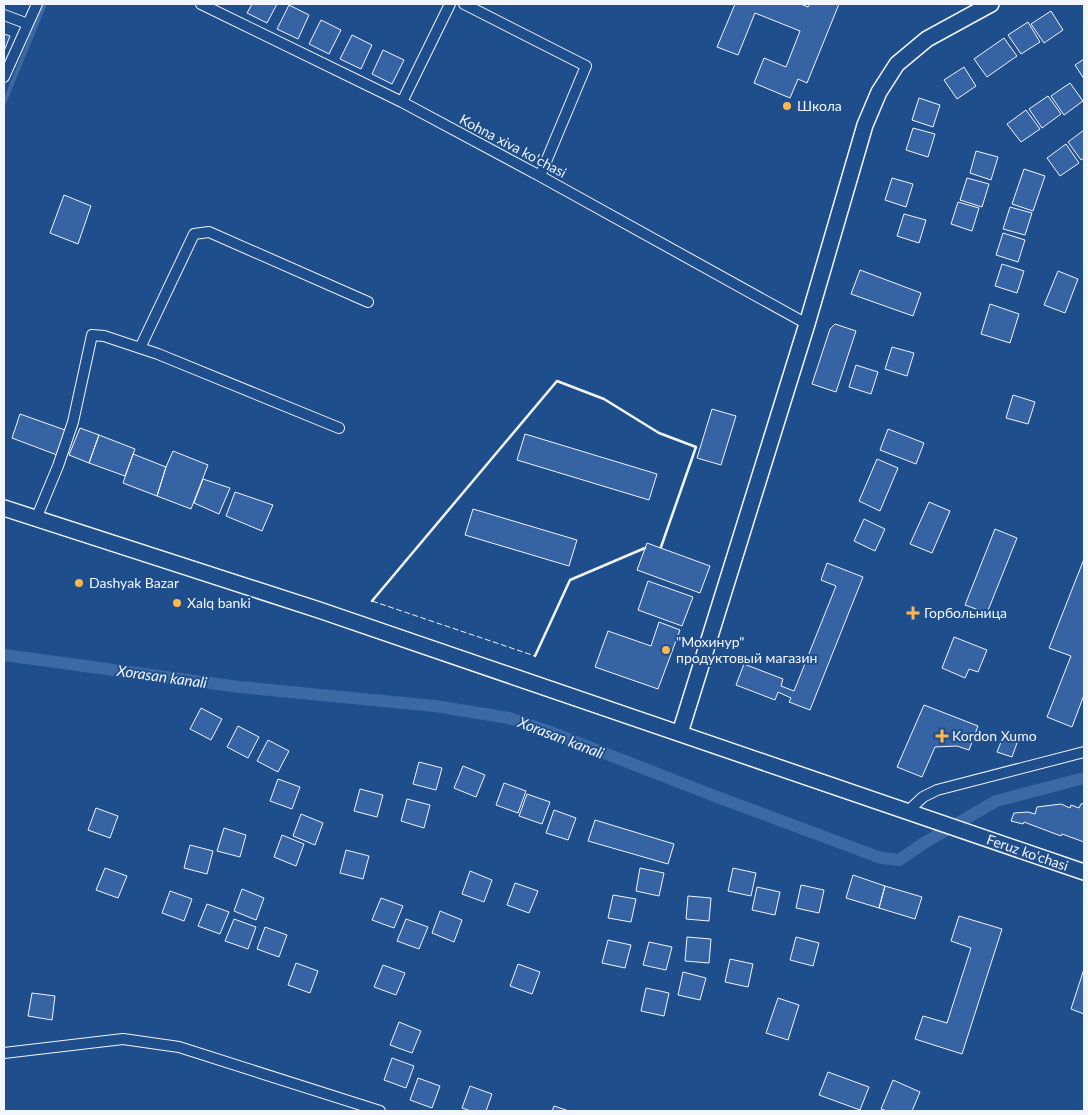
<svg xmlns="http://www.w3.org/2000/svg" width="1088" height="1115" viewBox="0 0 1088 1115" font-family="Lato,sans-serif">
	<style>
		.lines { fill: none; stroke-linecap: round; stroke-linejoin: round }
		.stream { stroke: #3b69a3; stroke-width: 4 }
		.canal { stroke: #3b69a3; stroke-width: 12 }
		.building { fill: #3563a3; stroke: #f2f6ff }
		.minor-casing { stroke: #f2f6ff; stroke-width: 12 }
		.secondary-casing { stroke: #f2f6ff; stroke-width: 18 }
		.minor { stroke: #1f4e8c; stroke-width: 10 }
		.secondary { stroke: #1f4e8c; stroke-width: 15 }
		.fence { stroke: #f2f6ff; stroke-width: 1; stroke-dasharray: 6 2.5; stroke-linecap: butt }
		.wall { stroke: #f2f6ff; stroke-width: 2.5 }
		.poi-dot { fill: #ffb74d; stroke: #1f4e8c; stroke-width: 2 }
		.labels { text-anchor: middle; stroke-width: 4; stroke-linejoin: round; paint-order: stroke }
		.poi-label { font-size: 14px; fill: #f2f6ff; stroke: #1f4e8c; text-anchor: start }
		.street-label { font-size: 14px; fill: #f2f6ff; stroke: #1f4e8c }
		.water-label { font-size: 15px; font-style: italic; fill: #f2f6ff; stroke: #1f4e8c }
	</style>
	<rect width="100%" height="100%" fill="#1f4e8c"/>
	<g class="lines">
		<path class="stream" d="M4,103L45,4"/>
		<path class="canal" d="M4,655L239,687L435,706L509,718L553,733L712,795L881,858L899,860L924,843L996,801L1084,778"/>
	</g>
	<path class="building" d="M252,4H277L267,23L247,13Z
		M735,4H801L808,7L810,4H839L807,83L798,79L790,98L754,83L764,58L786,67L800,31L755,13L738,55L717,47Z
		M289,5L309,15L298,39L277,29Z
		M1051,11L1063,30L1044,43L1031,24Z
		M321,20L341,30L329,54L309,44Z
		M1028,22L1040,42L1021,54L1008,35Z
		M4,34L10,36L4,51Z
		M352,35L372,45L361,69L340,59Z
		M1004,38L1017,56L987,77L974,59Z
		M383,50L404,60L392,84L372,74Z
		M1084,59V79L1075,65Z
		M964,67L976,86L957,99L944,80Z
		M1070,83L1083,101L1064,115L1051,96Z
		M1048,96L1061,114L1042,128L1029,109Z
		M919,98L940,105L933,127L912,120Z
		M1026,110L1040,129L1021,142L1007,124Z
		M913,128L935,134L928,157L906,150Z
		M1084,130V158L1081,160L1068,142Z
		M1066,144L1079,163L1060,176L1047,158Z
		M976,151L998,157L991,180L970,173Z
		M1024,169L1045,176L1033,211L1012,204Z
		M892,178L913,184L906,207L885,200Z
		M967,178L989,184L982,207L960,200Z
		M64,195L91,206L78,244L50,233Z
		M958,202L979,208L972,231L951,224Z
		M1010,207L1032,213L1025,235L1003,229Z
		M904,214L926,220L919,243L897,236Z
		M1003,233L1025,240L1018,262L996,255Z
		M1002,264L1024,271L1017,293L995,286Z
		M860,270L921,293L913,316L851,294Z
		M1058,271L1078,279L1065,313L1044,305Z
		M990,304L1019,314L1010,343L981,334Z
		M835,324L856,331L836,392L812,384L830,329Z
		M892,347L914,353L907,376L885,369Z
		M856,365L878,372L871,394L849,387Z
		M1013,395L1035,402L1028,424L1006,418Z
		M712,409L736,416L721,465L697,458Z
		M20,414L65,430L57,455L12,438Z
		M80,428L99,435L89,463L69,455Z
		M888,429L924,443L916,464L880,450Z
		M525,434L657,474L649,500L517,460Z
		M99,435L135,449L125,476L89,463Z
		M173,451L208,465L191,509L157,496L166,467Z
		M133,454L166,467L157,496L123,483Z
		M877,459L898,468L880,511L859,501Z
		M203,479L230,488L219,514L194,503Z
		M235,492L273,505L262,531L226,516Z
		M929,502L950,511L932,553L910,544Z
		M473,509L577,540L569,566L465,535Z
		M864,519L885,529L875,551L854,541Z
		M995,529L1017,538L987,613L965,605Z
		M647,543L710,566L700,593L637,570Z
		M1084,559V695L1072,727L1047,717L1071,656L1049,648Z
		M827,563L863,577L810,710L789,702L791,698L778,692L775,700L736,685L744,664L783,679L781,686L794,691L836,586L821,580Z
		M648,581L693,597L682,626L638,610Z
		M659,622L680,630L658,689L595,667L608,631L651,646Z
		M954,637L987,650L978,672L969,669L965,678L942,668Z
		M924,705L978,726L969,750L957,746L935,747L922,777L897,767Z
		M201,708L222,719L211,740L190,729Z
		M238,726L259,737L248,758L227,747Z
		M1003,737L1017,743L1012,757L997,752Z
		M268,740L289,751L278,772L257,761Z
		M419,762L442,768L436,790L413,784Z
		M463,766L485,775L476,797L454,788Z
		M278,779L300,787L292,809L270,801Z
		M504,783L526,791L518,813L496,805Z
		M360,789L383,795L377,817L354,811Z
		M527,794L550,802L542,824L519,816Z
		M407,799L430,805L424,828L401,821Z
		M1084,803V842L1062,834L1061,836L1024,822L1023,824L1011,821L1014,813L1028,812L1035,814L1037,807L1061,804L1070,808L1071,805L1079,808L1081,804Z
		M96,808L118,816L110,838L88,830Z
		M554,810L576,818L568,840L546,833Z
		M301,814L323,823L315,845L293,836Z
		M595,820L674,844L668,864L588,841Z
		M224,828L246,835L240,857L217,851Z
		M282,835L304,844L296,866L274,857Z
		M190,845L213,851L207,874L184,868Z
		M346,850L369,856L363,879L340,873Z
		M105,868L127,876L118,898L96,890Z
		M640,868L664,873L659,896L636,891Z
		M733,868L756,873L751,896L728,891Z
		M470,871L492,880L484,902L462,894Z
		M853,875L885,886L879,908L846,898Z
		M515,883L538,891L529,913L507,905Z
		M801,885L824,890L819,913L796,908Z
		M885,886L922,897L915,919L879,908Z
		M757,887L780,892L775,915L752,910Z
		M242,889L264,898L256,920L234,911Z
		M170,891L192,899L184,921L162,913Z
		M613,895L636,899L631,922L608,918Z
		M688,896L711,898L709,921L686,919Z
		M381,898L403,906L394,928L372,920Z
		M207,904L229,912L220,934L198,926Z
		M440,911L462,920L454,942L432,933Z
		M959,916L1002,929L962,1054L915,1039L923,1016L947,1023L971,948L951,941Z
		M234,919L256,927L248,949L225,941Z
		M406,919L428,927L419,949L397,941Z
		M265,927L287,935L279,957L257,949Z
		M687,937L711,939L709,963L685,961Z
		M796,937L819,943L813,966L790,960Z
		M608,940L631,945L625,968L602,963Z
		M649,942L672,947L666,970L643,965Z
		M730,959L753,964L748,987L725,982Z
		M296,963L318,971L310,993L288,985Z
		M518,964L540,972L532,994L510,986Z
		M383,965L405,973L396,995L374,987Z
		M1084,969V1014L1071,1009Z
		M683,972L706,978L700,1000L678,995Z
		M646,988L669,993L664,1016L641,1011Z
		M32,993L55,996L52,1020L28,1016Z
		M778,998L799,1005L788,1040L766,1033Z
		M399,1022L421,1031L412,1053L390,1045Z
		M392,1058L414,1066L406,1088L384,1080Z
		M828,1072L869,1087L860,1110L819,1095Z
		M418,1078L440,1086L432,1108L410,1100Z
		M893,1080L920,1092L912,1111H887L881,1109Z
		M470,1086L492,1094L486,1111H471L462,1108Z
		M554,1106L569,1111H552Z"/>
	<g class="lines">
		<g class="minor-casing">
			<path id="minor" d="M201,4L402,102L540,176L807,324
				M464,4L586,66L540,176
				M4,15L28,24
				M4,77L37,4
				M402,102L450,4
				M140,348L194,234L209,232L368,302
				M36,519L58,466L73,422L92,335L104,336L158,354L339,428
				M908,811L923,797L937,790L1084,752
				M4,1053L123,1039L179,1047L380,1111"/>
		</g>
		<g class="secondary-casing">
			<g id="secondary">
				<path id="s1" d="M4,508L319,610L1084,872"/>
				<path d="M680,733L807,324L865,125L879,92L897,64L927,39L991,4"/>
			</g>
		</g>
		<use href="#minor" class="minor"/>
		<use href="#secondary" class="secondary"/>
		<path class="fence" d="M372,601L535,656"/>
		<path class="wall" d="M372,601L557,381L604,399L659,433L696,447L661,547
			M535,656L570,580L645,548"/>
	</g>
	<g class="poi-dot">
		<circle cx="787" cy="106" r="5"/>
		<circle cx="79" cy="583" r="5"/>
		<circle cx="177" cy="603" r="5"/>
		<path d="M910.5 605.5h5v5h5v5h-5v5h-5v-5h-5v-5h5z"/>
		<circle cx="666" cy="650" r="5"/>
		<path d="M939.5 728.5h5v5h5v5h-5v5h-5v-5h-5v-5h5z"/>
	</g>
	<g class="labels">
		<g class="poi-label">
			<text x="797" y="111">Школа</text>
			<text x="89" y="588">Dashyak Bazar</text>
			<text x="187" y="608">Xalq banki</text>
			<text x="924" y="618">Горбольница</text>
			<text x="676" y="647">"Мохинур"<tspan x="676" dy="16">продуктовый магазин</tspan></text>
			<text x="952" y="741">Kordon Xumo</text>
		</g>
		<g class="street-label">
			<text transform="translate(513 146) rotate(28)" y="5">Kohna xiva ko'chasi</text>
			<text dy="5" stroke="none"><textPath href="#s1" startOffset="1080">Feruz ko'chasi</textPath></text>
		</g>
		<g class="water-label">
			<text transform="translate(162 677) rotate(8)" y="5">Xorasan kanali</text>
			<text transform="translate(561 738) rotate(21)" y="5">Xorasan kanali</text>
		</g>
	</g>
	<rect width="1088" height="1115" fill="none" stroke="#f2f6ff" stroke-width="10"/>
</svg>
